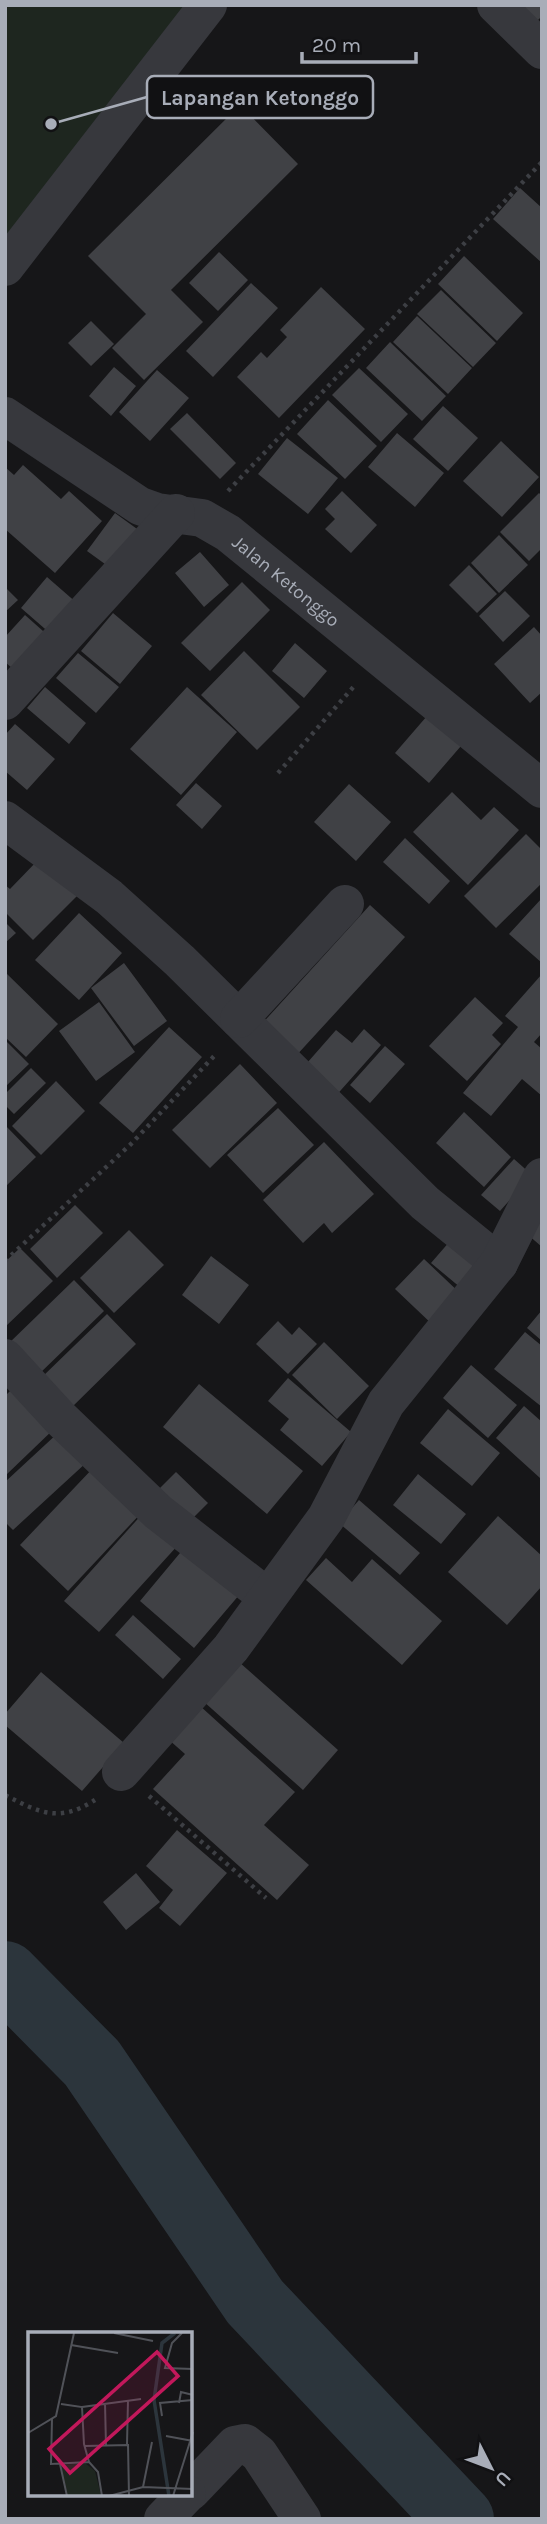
<svg xmlns="http://www.w3.org/2000/svg" width="547" height="2524" viewBox="0 0 547 2524" font-family="Karla,sans-serif">
	<style>
		.green { fill: #1e261f }
		.lines { fill: none; stroke-linecap: round; stroke-linejoin: round }
		.river { stroke: #2c353c; stroke-width: 68 }
		.building { fill: #404145 }
		.path { stroke: #3d3f44; stroke-width: 4.5; stroke-dasharray: 3.5 5; stroke-linecap: butt }
		.minor { stroke: #37383d; stroke-width: 38 }
		.labels { text-anchor: middle; stroke-width: 5; stroke-linejoin: round; paint-order: stroke }
		.street-label { font-size: 19px; fill: #a8adb8; stroke: #111113 }
		.inset-river { fill: none; stroke: #2c353c; stroke-width: 3.5 }
		.inset-road { fill: none; stroke: #505258; stroke-width: 2 }
		.view { fill: #c2185b; fill-opacity: 0.15; stroke: #c2185b; stroke-width: 3.5 }
		.inset-edge { fill: none; stroke: #a8adb8; stroke-width: 3.5 }
		.leader { fill: none; stroke: #a8adb8; stroke-width: 2.5 }
		.callout-dot { fill: #a8adb8; stroke: #111113; stroke-width: 2.5 }
		.callout { fill: #111113; stroke: #a8adb8; stroke-width: 2.5 }
		.callout-label { font-size: 21px; text-anchor: middle; font-weight: bold; fill: #a8adb8 }
	</style>
	<rect width="100%" height="100%" fill="#161618"/>
	<path class="green" d="M5,5H189L5,242Z"/>
	<g class="lines">
		<path class="river" d="M5,1975L92,2063L255,2302L460,2519"/>
	</g>
	<path class="building" d="M522,5H542V16L537,21Z
		M240,105L298,164L171,290L203,322L144,380L112,348L146,314L88,256Z
		M520,188L542,208V263L493,219Z
		M219,252L248,280L218,311L189,283Z
		M464,256L523,313L497,341L438,284Z
		M251,283L278,308L213,377L186,351Z
		M321,287L365,329L279,418L237,377L261,352L267,358L287,337L280,330Z
		M441,290L496,343L473,367L417,314Z
		M417,316L472,368L448,394L393,342Z
		M91,321L114,344L91,366L68,343Z
		M390,342L446,396L422,421L366,368Z
		M114,367L136,386L111,416L89,396Z
		M359,368L408,414L381,442L332,395Z
		M157,370L189,398L150,441L119,412Z
		M328,400L377,446L345,479L297,434Z
		M443,406L478,438L448,471L413,439Z
		M187,413L236,463L220,479L170,429Z
		M397,433L444,473L415,507L368,467Z
		M287,438L338,478L308,514L258,474Z
		M501,441L539,477L502,517L463,481Z
		M23,465L61,499L69,491L102,521L55,573L5,529V467L14,475Z
		M342,491L377,525L351,553L325,529L335,519L325,509Z
		M539,493L542,496V548L529,561L500,532Z
		M115,513L144,534L116,572L87,551Z
		M499,535L528,565L499,593L471,563Z
		M200,552L229,585L204,607L175,573Z
		M469,565L497,594L477,613L449,585Z
		M47,577L78,604L52,635L21,608Z
		M242,582L270,610L210,671L181,643Z
		M5,587L18,600L5,612Z
		M505,591L530,616L503,642L479,616Z
		M113,613L152,646L120,684L81,651Z
		M25,615L52,639L19,674L5,662V637Z
		M534,627L542,636V692L530,703L494,664Z
		M295,643L327,671L304,698L272,671Z
		M244,651L300,707L257,750L201,695Z
		M78,653L119,687L96,713L56,678Z
		M45,687L86,723L69,744L27,708Z
		M187,687L237,732L181,795L130,749Z
		M427,716L461,746L429,783L395,753Z
		M15,724L55,759L27,790L5,771V735Z
		M196,783L222,806L202,829L176,805Z
		M349,784L391,822L356,861L314,822Z
		M452,792L481,820L494,807L519,830L468,885L413,832Z
		M526,834L542,850V883L496,928L464,896Z
		M405,838L450,881L429,904L383,862Z
		M39,859L77,896L33,940L5,912V885L10,889Z
		M542,898V963L509,934Z
		M370,905L405,937L294,1058L259,1027Z
		M79,913L122,953L79,1000L35,960Z
		M5,922L16,933L5,943Z
		M124,963L167,1021L134,1046L91,988Z
		M5,972L58,1024L26,1057L5,1037Z
		M542,974V1033L534,1042L542,1049V1096L522,1079L491,1116L463,1093L518,1027L505,1016Z
		M475,997L503,1023L492,1035L501,1044L467,1081L429,1046Z
		M99,1002L135,1052L96,1081L59,1031Z
		M169,1027L202,1057L133,1133L99,1103Z
		M364,1029L381,1045L333,1099L300,1071L336,1030L352,1043Z
		M5,1040L29,1064L5,1087Z
		M385,1046L405,1064L370,1103L350,1085Z
		M240,1064L277,1103L210,1168L172,1130Z
		M31,1068L46,1083L14,1114L5,1105V1094Z
		M56,1081L85,1111L41,1155L12,1126Z
		M278,1108L314,1145L263,1193L227,1155Z
		M464,1112L511,1157L484,1187L436,1143Z
		M5,1125L36,1157L5,1187Z
		M324,1142L374,1194L332,1233L324,1223L303,1243L263,1200Z
		M514,1159L532,1175L500,1211L481,1195Z
		M75,1205L103,1233L57,1278L30,1249Z
		M542,1218V1247L527,1234Z
		M129,1230L164,1265L114,1313L80,1278Z
		M457,1233L494,1263L467,1293L431,1263Z
		M20,1248L53,1281L5,1327V1262Z
		M211,1256L249,1285L219,1324L182,1295Z
		M424,1259L463,1296L434,1326L395,1289Z
		M74,1280L104,1311L36,1377L6,1346Z
		M542,1310V1341L527,1328Z
		M107,1314L136,1344L69,1410L40,1379Z
		M278,1321L292,1335L299,1327L317,1344L288,1374L256,1344Z
		M525,1332L542,1346V1407L494,1369Z
		M324,1342L369,1386L337,1419L292,1375Z
		M471,1365L517,1405L488,1438L443,1398Z
		M288,1378L351,1432L322,1466L280,1430L289,1419L268,1401Z
		M199,1384L303,1471L267,1514L163,1427Z
		M16,1385L56,1427L5,1476V1396Z
		M524,1406L542,1422L540,1478L496,1438Z
		M448,1409L500,1453L472,1486L420,1443Z
		M59,1432L87,1462L13,1530L5,1522V1482Z
		M95,1466L143,1511L68,1591L20,1545Z
		M176,1472L208,1503L182,1529L151,1497Z
		M418,1474L466,1514L441,1544L393,1505Z
		M359,1500L420,1553L400,1575L339,1523Z
		M144,1512L179,1544L99,1632L64,1601Z
		M498,1516L542,1556V1586L507,1625L448,1572Z
		M185,1547L240,1594L194,1648L140,1601Z
		M326,1558L352,1582L372,1559L442,1621L402,1665L306,1580Z
		M133,1615L181,1659L163,1679L115,1635Z
		M239,1662L338,1750L303,1790L203,1701Z
		M41,1672L124,1743L82,1791L5,1725V1714Z
		M199,1705L295,1792L264,1825L309,1865L277,1900L153,1789L185,1754L168,1739Z
		M177,1830L227,1873L180,1926L159,1908L173,1890L146,1866Z
		M136,1873L160,1902L126,1930L103,1902Z"/>
	<g class="lines">
		<path class="path" d="M228,491L542,162
			M278,773L356,684
			M5,1261L131,1144L217,1053
			M5,1795C40,1813 59,1823 95,1800
			M149,1796L266,1898"/>
		<g class="minor">
			<path d="M496,5L542,50"/>
			<path d="M5,267L208,5"/>
			<path id="s1" d="M5,416L140,506L157,512L202,518L228,533L542,789"/>
			<path d="M5,701L176,513"/>
			<path d="M5,820L109,897L180,961L425,1203L499,1263"/>
			<path d="M239,1019L345,904"/>
			<path d="M5,1358L60,1418L158,1512L266,1596"/>
			<path d="M121,1772L231,1648L326,1518L386,1403L499,1263L542,1177"/>
			<path d="M191,2491L235,2445L245,2443L259,2454L302,2519"/>
			<path d="M163,2519L187,2494"/>
		</g>
	</g>
	<g class="labels">
		<g class="street-label">
			<text dy="7" stroke="none"><textPath href="#s1" startOffset="331">Jalan Ketonggo</textPath></text>
		</g>
	</g>
	<g transform="translate(28 2332)">
		<rect width="164" height="164" fill="#161618"/>
		<path d="M57,131L67,139L73,163L40,164L33,133Z" fill="#1e261f"/>
		<path class="inset-river" d="M141,164L126,68L134,11L147,1"/>
		<path class="inset-road" d="M86,1L125,9M154,1L144,11L137,36L165,37M43,13L90,21M77,71L78,114M151,71L153,60L165,63M33,72L54,75L56,112L61,130L70,140L74,164M54,75L113,67M134,84L132,71L165,68M24,87L23,132L61,130M0,101L28,84L46,1M138,104L165,109M99,112L100,68M57,114L100,113L101,164M32,132L39,164M115,155L124,110M81,164L115,155L165,157M145,164L165,100"/>
		<path class="view" d="M129,20L150,44L42,141L21,117Z"/>
		<rect width="164" height="164" class="inset-edge"/>
	</g>
	<path class="leader" d="M51 124L147 97"/>
	<circle class="callout-dot" cx="51" cy="124" r="7"/>
	<rect class="callout" x="147" y="76" width="226" height="42" rx="7"/>
	<g class="callout-label">
		<text x="260" y="105">Lapangan Ketonggo</text>
	</g>
	<rect width="547" height="2524" fill="none" stroke="#a8adb8" stroke-width="14"/>
	<g transform="translate(491 2468) rotate(132)" stroke="#111113" stroke-width="5" paint-order="stroke">
	<path d="M0-5L12 26L0 18L-12 26Z" fill="#a8adb8"/>
	<text y="-10" font-size="19" font-weight="bold" text-anchor="middle" fill="#a8adb8">U</text>
	</g>
	<path d="M302 52v10h114v-10" fill="none" stroke="#a8adb8" stroke-width="3.5"/>
	<text x="312" y="52" font-size="21" fill="#a8adb8" stroke="#111113" stroke-width="5" paint-order="stroke">20 m</text>
</svg>
